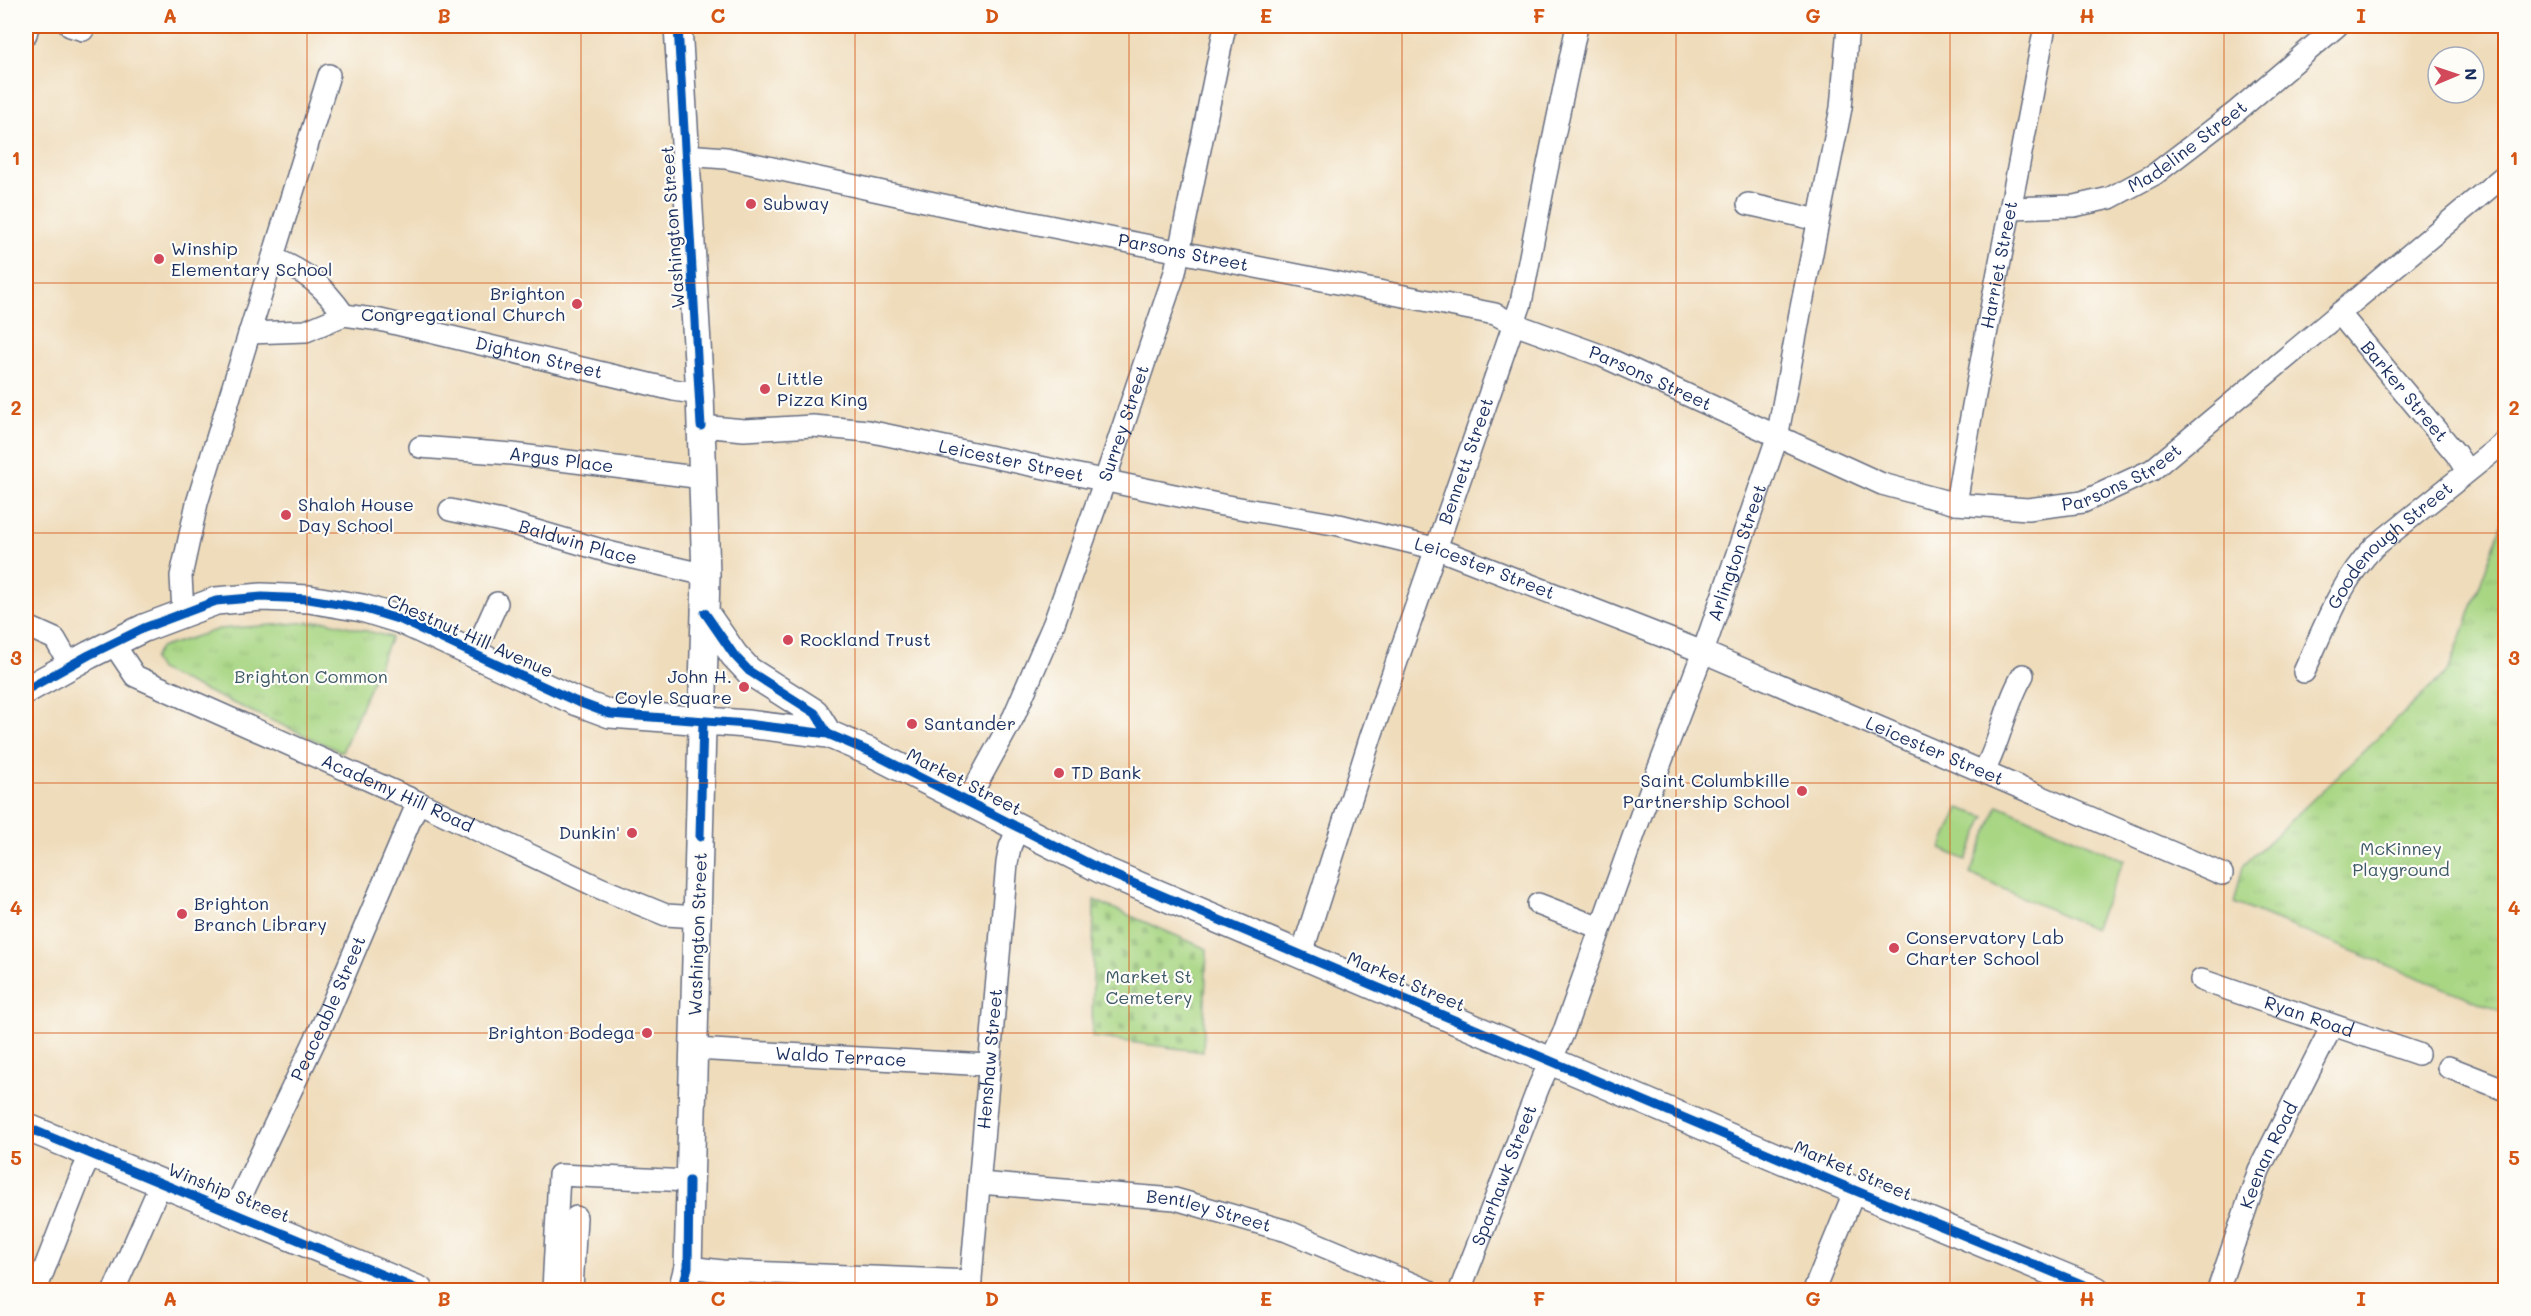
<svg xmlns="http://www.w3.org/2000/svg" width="2531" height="1316" viewBox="0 0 2531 1316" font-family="Mali,sans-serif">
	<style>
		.grass { fill: #a8d683; stroke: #628270; stroke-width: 1.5 }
		.cemetery { fill: url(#cemetery-stones); stroke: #628270; stroke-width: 1.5 }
		.park { fill: url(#park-tufts); stroke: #628270; stroke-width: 1.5 }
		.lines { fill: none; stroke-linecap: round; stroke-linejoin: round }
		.minor-casing { stroke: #656c7f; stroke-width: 24 }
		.major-casing { stroke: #656c7f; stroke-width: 30 }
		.minor { stroke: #fff; stroke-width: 21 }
		.major { stroke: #fff; stroke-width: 27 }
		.cycleway-casing { stroke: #fdfcf7; stroke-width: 13 }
		.cycleway { stroke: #0057b8; stroke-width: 9 }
		.grid { fill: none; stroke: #d45514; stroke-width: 1.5; stroke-opacity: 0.55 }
		.poi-dot { fill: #d1495b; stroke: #fdfcf7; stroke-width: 2 }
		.labels { text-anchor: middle; stroke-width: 4.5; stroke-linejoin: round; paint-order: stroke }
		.street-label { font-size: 18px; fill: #1b2f5e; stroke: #fdfcf7 }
		.poi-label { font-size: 18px; fill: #1b2f5e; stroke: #fdfcf7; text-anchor: start }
		.park-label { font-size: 18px; fill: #3e5967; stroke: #fdfcf7 }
		.neatline { fill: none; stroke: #d45514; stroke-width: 2 }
		.grid-label { font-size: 20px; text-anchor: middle; font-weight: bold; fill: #d45514 }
	</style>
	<defs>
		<pattern id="cemetery-stones" width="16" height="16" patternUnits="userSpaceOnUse" patternTransform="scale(1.5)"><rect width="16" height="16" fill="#a8d683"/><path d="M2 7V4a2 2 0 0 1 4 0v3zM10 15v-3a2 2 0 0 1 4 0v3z" fill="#90b874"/></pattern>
		<pattern id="park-tufts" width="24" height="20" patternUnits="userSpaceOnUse" patternTransform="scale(1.5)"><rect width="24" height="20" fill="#a8d683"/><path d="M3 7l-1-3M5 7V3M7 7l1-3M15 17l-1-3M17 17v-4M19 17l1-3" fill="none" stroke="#90b874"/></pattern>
	</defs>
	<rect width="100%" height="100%" fill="#fdfcf7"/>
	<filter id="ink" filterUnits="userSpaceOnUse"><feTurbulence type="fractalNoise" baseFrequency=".0167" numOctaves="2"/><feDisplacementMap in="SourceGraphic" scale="12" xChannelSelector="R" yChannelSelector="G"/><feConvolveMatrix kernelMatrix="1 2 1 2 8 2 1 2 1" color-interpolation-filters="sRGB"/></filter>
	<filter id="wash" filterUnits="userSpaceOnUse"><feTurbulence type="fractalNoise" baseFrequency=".008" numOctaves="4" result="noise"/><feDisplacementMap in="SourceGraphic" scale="24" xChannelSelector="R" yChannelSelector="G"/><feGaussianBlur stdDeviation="1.35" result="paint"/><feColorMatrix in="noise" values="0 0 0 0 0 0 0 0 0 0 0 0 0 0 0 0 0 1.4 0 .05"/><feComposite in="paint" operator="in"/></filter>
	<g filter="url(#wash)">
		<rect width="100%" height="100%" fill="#efdcbb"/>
		<path class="grass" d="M1998,805L2124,860L2094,929L1970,874Z
			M1959,808L1985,817L1966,860L1941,849Z"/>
		<path class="cemetery" d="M1094,900L1207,949L1203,1052L1092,1037Z"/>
		<path class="park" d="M2504,518H2506L2505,1013L2234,903L2243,866L2449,670Z
			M326,621L391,637L342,752L159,670L153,659L160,648L219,629Z"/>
	</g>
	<g filter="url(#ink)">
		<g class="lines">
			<g class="minor-casing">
				<g id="minor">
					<path d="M70,26L83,30L85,26"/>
					<path d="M26,34L28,26"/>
					<path id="s1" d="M685,155L726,158L957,208L1495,314L1514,324L1600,355L1882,484L1956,504L2028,509L2083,502L2152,470L2506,174"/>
					<path d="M1748,204L1818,220"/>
					<path id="s2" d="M2012,208L2074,206L2110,198L2155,174L2237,111L2337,26"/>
					<path d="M273,258C306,272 323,285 344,315"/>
					<path id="s3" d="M2339,313L2456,454L2467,471"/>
					<path id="s4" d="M249,333L306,331L344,315L380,320L674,390L700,394"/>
					<path id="s5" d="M701,426L744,430L813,426L868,431L1222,505L1339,525L1438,549L1703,652L2222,874"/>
					<path id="s6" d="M420,447L512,454L703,478"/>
					<path id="s7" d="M1956,504C1982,344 2016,185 2045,26"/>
					<path id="s8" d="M450,510L506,522L612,553L706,575"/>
					<path d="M183,612L181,576L197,503L329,75"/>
					<path d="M26,626L55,639L70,665"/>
					<path id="s9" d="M113,643L135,676L418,802L600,888L666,915L698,917"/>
					<path d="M475,652L497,603"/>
					<path id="s10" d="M2304,672C2324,628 2340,582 2374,547L2506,441"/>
					<path d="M1984,771C2001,741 2005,705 2023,675"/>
					<path id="s11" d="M967,802L1014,716L1054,623L1105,480L1175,272L1225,26"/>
					<path d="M1538,904L1600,928"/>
					<path id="s12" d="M1301,956L1371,736L1521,303L1544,184L1577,26"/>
					<path id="s13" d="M2201,980L2418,1054"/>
					<path id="s14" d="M694,1049L988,1065"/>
					<path d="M2448,1067L2506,1090"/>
					<path id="s15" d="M979,1183L1175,1199L1287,1231L1427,1290"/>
					<path id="s16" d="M233,1212L329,1011L418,802"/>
					<path d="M688,1267L722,1271L971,1281"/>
					<path d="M36,1290L81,1175L91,1154"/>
					<path d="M114,1290L161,1183"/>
					<path d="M553,1290L559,1175L689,1181"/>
					<path d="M572,1290L576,1217"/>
					<path id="s17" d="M970,1290L1007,863L1010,847L1018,828"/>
					<path id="s18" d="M1460,1290L1539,1086L1563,1034L1642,812L1703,652L1777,438L1800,313L1841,108L1848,26"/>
					<path d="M1814,1290L1855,1190"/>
					<path id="s19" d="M2218,1290L2259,1170L2332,1026"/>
				</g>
			</g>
			<g class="major-casing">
				<path id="major" d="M678,26L700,394L706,575L688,1267L682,1290
					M705,613L734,655L749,671L815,713L828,734
					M26,690L89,655L144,628L216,601L262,597L309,599L362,608L401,620L575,701L610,714L747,724L828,734L870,752L1102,870L1837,1183L2096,1290
					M26,1127L419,1290"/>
			</g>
			<use href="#minor" class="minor"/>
			<use href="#major" class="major"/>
			<g class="cycleway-casing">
				<path id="cycleway" d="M678,26L701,426
					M705,613L734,655L749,671L815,713L828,734
					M26,690L89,655L144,628L216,601L262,597L309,599L362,608L401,620L575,701L610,714L747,724L828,734L870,752L1102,870L1837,1183L2096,1290
					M700,837L703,721
					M26,1127L419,1290
					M682,1290L688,1267L689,1181"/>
			</g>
			<use href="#cycleway" class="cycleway"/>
		</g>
	</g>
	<path class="grid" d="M307,26V1290M581,26V1290M855,26V1290M1129,26V1290M1402,26V1290M1676,26V1290M1950,26V1290M2224,26V1290M26,283H2506M26,533H2506M26,783H2506M26,1033H2506"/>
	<g class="poi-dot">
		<circle cx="751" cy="204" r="6"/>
		<circle cx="159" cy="259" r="6"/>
		<circle cx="577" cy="304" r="6"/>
		<circle cx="765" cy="389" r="6"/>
		<circle cx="286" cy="515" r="6"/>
		<circle cx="788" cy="640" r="6"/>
		<circle cx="744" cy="687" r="6"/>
		<circle cx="912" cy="724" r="6"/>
		<circle cx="1059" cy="773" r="6"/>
		<circle cx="1802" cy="791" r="6"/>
		<circle cx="632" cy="833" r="6"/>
		<circle cx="182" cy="914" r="6"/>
		<circle cx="1894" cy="948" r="6"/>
		<circle cx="647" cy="1033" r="6"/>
	</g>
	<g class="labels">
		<g class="street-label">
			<text dy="6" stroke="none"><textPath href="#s2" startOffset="192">Madeline Street</textPath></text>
			<text transform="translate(673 227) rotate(-94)" y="6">Washington Street</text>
			<text dy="6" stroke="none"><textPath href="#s1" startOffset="508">Parsons Street</textPath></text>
			<text dy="6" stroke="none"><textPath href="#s7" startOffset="243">Harriet Street</textPath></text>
			<text dy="6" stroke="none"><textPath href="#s4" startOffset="298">Dighton Street</textPath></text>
			<text dy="6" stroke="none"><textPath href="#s1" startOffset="994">Parsons Street</textPath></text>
			<text dy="6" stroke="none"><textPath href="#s3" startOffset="102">Barker Street</textPath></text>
			<text dy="6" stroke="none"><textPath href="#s11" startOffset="411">Surrey Street</textPath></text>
			<text dy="6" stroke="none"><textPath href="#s6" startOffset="142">Argus Place</textPath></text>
			<text dy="6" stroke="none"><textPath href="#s5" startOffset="314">Leicester Street</textPath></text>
			<text dy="6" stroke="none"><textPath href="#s12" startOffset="522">Bennett Street</textPath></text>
			<text dy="6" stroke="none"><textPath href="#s1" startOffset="1498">Parsons Street</textPath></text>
			<text dy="6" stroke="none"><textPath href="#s8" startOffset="132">Baldwin Place</textPath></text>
			<text dy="6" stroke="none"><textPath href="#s10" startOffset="156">Goodenough Street</textPath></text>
			<text dy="6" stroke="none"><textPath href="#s18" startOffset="788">Arlington Street</textPath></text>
			<text dy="6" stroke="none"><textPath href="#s5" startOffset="800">Leicester Street</textPath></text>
			<text transform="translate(470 636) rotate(24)" y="6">Chestnut Hill Avenue</text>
			<text dy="6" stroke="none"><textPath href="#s5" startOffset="1286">Leicester Street</textPath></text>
			<text transform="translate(964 782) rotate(27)" y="6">Market Street</text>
			<text dy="6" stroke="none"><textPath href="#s9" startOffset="327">Academy Hill Road</textPath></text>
			<text transform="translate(698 934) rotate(-88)" y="6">Washington Street</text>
			<text transform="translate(1406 982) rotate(23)" y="6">Market Street</text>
			<text dy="6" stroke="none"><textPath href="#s16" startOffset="225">Peaceable Street</textPath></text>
			<text dy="6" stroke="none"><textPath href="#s13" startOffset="114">Ryan Road</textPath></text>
			<text dy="6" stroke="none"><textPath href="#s14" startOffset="147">Waldo Terrace</textPath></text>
			<text dy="6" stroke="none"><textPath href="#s17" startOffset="232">Henshaw Street</textPath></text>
			<text dy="6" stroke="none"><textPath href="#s19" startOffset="144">Keenan Road</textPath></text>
			<text transform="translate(1853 1171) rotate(23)" y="6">Market Street</text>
			<text dy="6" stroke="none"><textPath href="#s18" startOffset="123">Sparhawk Street</textPath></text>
			<text transform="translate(229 1193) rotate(22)" y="6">Winship Street</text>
			<text dy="6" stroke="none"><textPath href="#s15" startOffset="232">Bentley Street</textPath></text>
		</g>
		<g class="poi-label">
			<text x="763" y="210">Subway</text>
			<text x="171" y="255">Winship<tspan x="171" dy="21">Elementary School</tspan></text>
			<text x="565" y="300" text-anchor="end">Brighton<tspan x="565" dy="21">Congregational Church</tspan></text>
			<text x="777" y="385">Little<tspan x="777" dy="21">Pizza King</tspan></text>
			<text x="298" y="511">Shaloh House<tspan x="298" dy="21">Day School</tspan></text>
			<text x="800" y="646">Rockland Trust</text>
			<text x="732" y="683" text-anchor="end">John H.<tspan x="732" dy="21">Coyle Square</tspan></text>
			<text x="924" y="730">Santander</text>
			<text x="1071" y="779">TD Bank</text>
			<text x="1790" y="787" text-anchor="end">Saint Columbkille<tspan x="1790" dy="21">Partnership School</tspan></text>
			<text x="620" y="839" text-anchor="end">Dunkin'</text>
			<text x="194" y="910">Brighton<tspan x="194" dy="21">Branch Library</tspan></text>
			<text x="1906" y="944">Conservatory Lab<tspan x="1906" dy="21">Charter School</tspan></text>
			<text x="635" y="1039" text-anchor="end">Brighton Bodega</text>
		</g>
		<g class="park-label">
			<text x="311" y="683">Brighton Common</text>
			<text x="2401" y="855">McKinney<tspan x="2401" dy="21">Playground</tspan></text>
			<text x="1149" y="983">Market St<tspan x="1149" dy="21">Cemetery</tspan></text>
		</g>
	</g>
	<rect width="2531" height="1316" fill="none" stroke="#fdfcf7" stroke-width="66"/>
	<g transform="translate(2456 75) rotate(88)"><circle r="28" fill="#fdfcf7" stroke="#a3aaba" stroke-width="1.5"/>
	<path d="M0-4.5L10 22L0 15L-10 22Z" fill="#d1495b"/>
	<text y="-9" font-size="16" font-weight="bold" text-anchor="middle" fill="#1b2f5e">N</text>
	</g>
	<rect x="33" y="33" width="2465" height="1250" class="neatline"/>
	<g class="grid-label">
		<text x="170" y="23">A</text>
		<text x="444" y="23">B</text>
		<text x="718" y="23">C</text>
		<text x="992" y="23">D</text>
		<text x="1266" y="23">E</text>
		<text x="1539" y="23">F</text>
		<text x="1813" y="23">G</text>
		<text x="2087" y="23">H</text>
		<text x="2361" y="23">I</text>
		<text x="16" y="165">1</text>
		<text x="2514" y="165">1</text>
		<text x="16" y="415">2</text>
		<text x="2514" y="415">2</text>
		<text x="16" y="665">3</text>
		<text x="2514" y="665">3</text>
		<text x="16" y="915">4</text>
		<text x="2514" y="915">4</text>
		<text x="16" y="1165">5</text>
		<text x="2514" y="1165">5</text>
		<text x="170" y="1306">A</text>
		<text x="444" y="1306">B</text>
		<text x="718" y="1306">C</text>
		<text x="992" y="1306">D</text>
		<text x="1266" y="1306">E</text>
		<text x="1539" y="1306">F</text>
		<text x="1813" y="1306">G</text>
		<text x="2087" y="1306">H</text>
		<text x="2361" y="1306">I</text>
	</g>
</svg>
